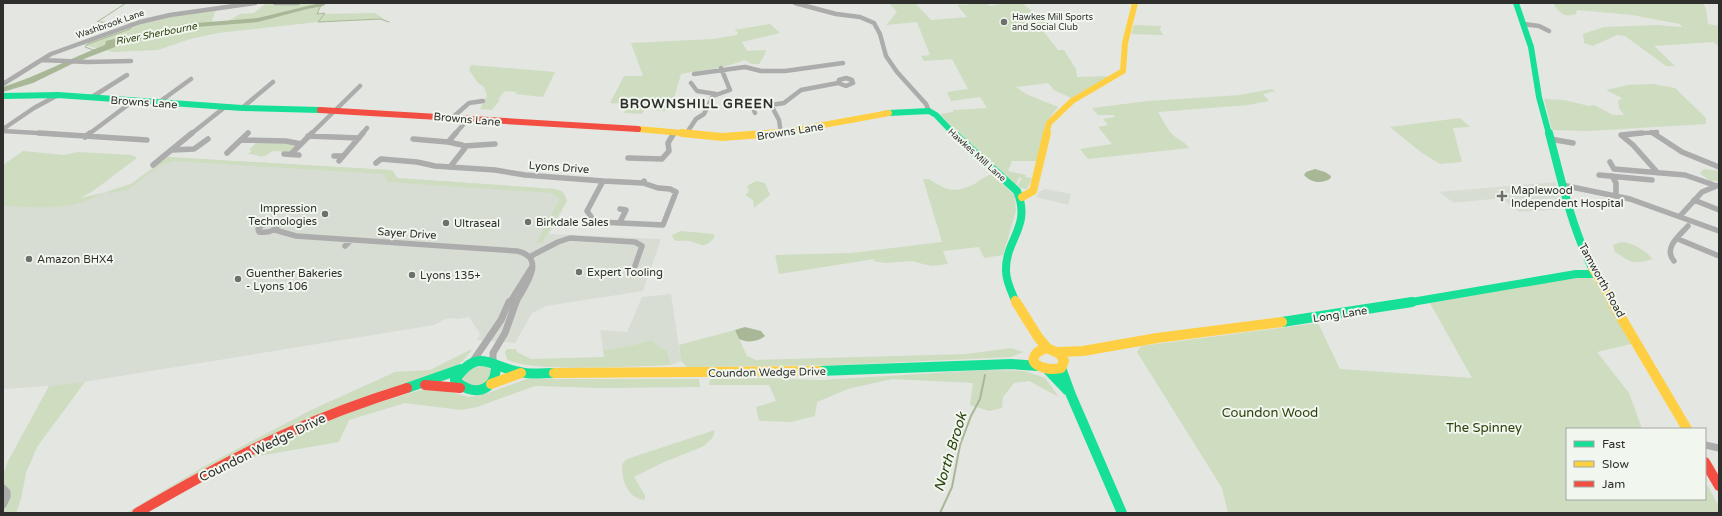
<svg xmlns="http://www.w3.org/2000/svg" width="1722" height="516" viewBox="0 0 1722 516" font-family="'Varela Round',sans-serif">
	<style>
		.built { fill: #d7ddd3 }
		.green { fill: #cedcc0 }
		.water { fill: #a8b896 }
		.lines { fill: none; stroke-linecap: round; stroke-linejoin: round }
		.stream-far1 { stroke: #a8b896; stroke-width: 1 }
		.stream { stroke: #a8b896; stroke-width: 2 }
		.river { fill: #a8b896; fill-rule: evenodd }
		.street-far2 { stroke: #abacab; stroke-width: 4.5 }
		.street-far1 { stroke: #abacab; stroke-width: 5.5 }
		.street { stroke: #abacab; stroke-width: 7 }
		.fast-far2 { stroke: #16e098; stroke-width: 6 }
		.fast-far1 { stroke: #16e098; stroke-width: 8 }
		.fast { stroke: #16e098; stroke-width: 10 }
		.slow-far2 { stroke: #ffcf43; stroke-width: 6 }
		.slow-far1 { stroke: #ffcf43; stroke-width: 8 }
		.slow { stroke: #ffcf43; stroke-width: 10 }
		.jam-far1 { stroke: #f24e42; stroke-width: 6 }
		.jam { stroke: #f24e42; stroke-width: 10 }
		.poi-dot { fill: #6e706c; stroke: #f1f6ee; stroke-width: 1.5 }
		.labels { text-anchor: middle; stroke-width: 4; stroke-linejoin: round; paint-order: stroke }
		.far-poi-label { font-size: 9px; fill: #2f302d; stroke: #f1f6ee; text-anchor: start }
		.far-street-label { font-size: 9px; fill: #2f302d; stroke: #f1f6ee }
		.far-water-label { font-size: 10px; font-style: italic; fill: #2a400b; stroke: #f1f6ee }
		.street-label { font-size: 11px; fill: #2f302d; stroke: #f1f6ee }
		.poi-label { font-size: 11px; fill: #2f302d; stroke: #f1f6ee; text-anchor: start }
		.far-district-label { font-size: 13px; font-weight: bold; letter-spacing: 1px; fill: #2f302d; stroke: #f1f6ee }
		.near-park-label { font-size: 13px; fill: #2b410c; stroke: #f1f6ee }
		.near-street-label { font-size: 13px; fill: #2f302d; stroke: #f1f6ee }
		.near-water-label { font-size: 14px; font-style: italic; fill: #2a400b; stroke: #f1f6ee }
	</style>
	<rect width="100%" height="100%" fill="#e4e6e2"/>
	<path class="built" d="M168,157L389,170L393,171L397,178L555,189L563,192L567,201L549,234L661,239L643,291L546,306L532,313L515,343L477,340L480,334L469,317L458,319L451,318L443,320L434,325L65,385L3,389V199L65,204L131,184Z
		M1556,182L1559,194L1561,209L1519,212L1501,198L1454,203L1439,192Z
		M1045,189L1071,194L1068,205L1036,197L1039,192Z
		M671,294L681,361L671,365L667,350L661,348L652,340L634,345L603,350L600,330L627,332L642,297Z"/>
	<path class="green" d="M324,3L319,9L318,14L375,13L384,19L318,22L218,33L190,39L158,50L113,52L79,44C98,39 116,31 135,25C161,17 189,14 216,9L211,24L225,23L240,14L254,13L265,4L286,5Z
		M889,3H915L931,20L967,17L957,5L987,3L990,6L1005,3H1022L1050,26L1044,32L1058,50H1064L1076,69L1077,77L1112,76L1071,98L1054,90L1048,83L1016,87L1026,94L1058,107L1046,122L1037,161H1012L1008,171L1026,175V177L1032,178L1027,189L1020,188V186H1017L1022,178H1019L1016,185L1012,182L968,145L940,114L953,112V110L987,108L980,97L951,101L947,92L968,89L952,59L924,61L921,56L930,55L917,22L886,25L897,12Z
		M1555,3H1703L1706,9L1708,24L1719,26V46L1713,42L1654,46L1675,66H1666L1625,36L1617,35L1593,46L1584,43L1583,34L1604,27L1657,25L1682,27L1680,24L1632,15L1577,10L1576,14C1564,17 1562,15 1554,5Z
		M770,24L780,33L742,42L747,51L766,50L764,56L759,64H752L745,60L727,66L681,74L674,98L676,101L665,111L653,110L655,106H647L642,114L624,113L628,104L610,103L624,76H643L631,43L713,39L737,35L738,32L734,30Z
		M1134,25L1161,26L1160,30L1163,35L1131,34Z
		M471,65L555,72L543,97L515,94L517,92L505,91L498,99L500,100L492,110L480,109L487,96L484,87L478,83L469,70Z
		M1653,84L1675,88L1706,118V124L1588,131L1552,130L1544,99L1564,100L1589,106L1594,105L1613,115H1624L1619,108L1618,101L1622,98L1606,90L1628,85Z
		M1272,89L1275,91L1263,94L1269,101L1248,105L1158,112C1163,120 1169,134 1177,138C1183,141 1185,143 1189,148L1088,159L1080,149L1112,144L1098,127L1108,125L1103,119L1115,117L1113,115H1098L1092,108L1148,101L1240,95Z
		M1460,118L1470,127L1453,128L1462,162L1440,164L1422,153L1390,127Z
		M257,142H282L297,145L292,152L272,151C261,161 260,154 248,154L252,150H249Z
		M23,151L65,155L77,152L132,155L137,158L93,191L80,198L103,193C72,212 37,207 3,206V165Z
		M168,157L389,170L393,171L397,178L555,189L563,192L567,201L542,243H536L560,199L552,193L387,182L384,174L174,161L159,166L129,189L108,194L110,191L131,184Z
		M1704,169L1719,171V181H1710L1700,173Z
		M992,174L1015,196L1016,211L1003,255L984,258L979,247L943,251L948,264L931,266L911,261L885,263L873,261L875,259L779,274L775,255L851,253L942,242L923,179H929C947,191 955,194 976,183C982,179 984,177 992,174Z
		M756,181L765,183L770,195L754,208L753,200L745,195L749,192L747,186Z
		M681,231L714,234V238C703,250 701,244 690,241C684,240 679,242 674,240L672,235Z
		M1621,242C1634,243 1644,250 1653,259C1632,265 1633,263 1615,252L1613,245Z
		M1578,276L1591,278L1597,283L1631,344L1597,352L1629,393L1642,429H1567V499H1705V485L1708,486L1719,507V513H1228L1222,488L1137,352L1141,346L1318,323L1340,369L1472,378L1430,303Z
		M735,330L747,356L756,360L967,354L1011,348L1023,352L1011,357L842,365L687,367L681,361L679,345Z
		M652,340L661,348L667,350L671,365C641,366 526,373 507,359L505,352L507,349H516L517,352L531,359L604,357L603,350L634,345Z
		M470,350H472L463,361L453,368L198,472L131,513H126L203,467L309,411L395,372L430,370Z
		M481,366H486L491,370V377L485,383L480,386L469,387L463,383V376L468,370Z
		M985,370L1025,371L1045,378L1059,397L1029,381L1014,383L1003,397L1002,408L989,411L970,405L973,383L892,379L848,389L817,402L815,416L791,422L759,421L756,407L776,401L769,385H709L710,379L766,378L821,380Z
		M527,379H699L700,387L602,388L535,386L477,407L461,410L405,403L349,420L339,442L253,457L252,455L296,433L367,406L421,390L440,389L469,397L488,393Z
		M85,382L37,447L26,473L21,499L16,513H3V474L8,461L49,386Z
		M715,430L713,437L704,446L662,463L634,477L645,495V500C626,498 622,479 622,464L627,459Z"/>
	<path class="water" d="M1315,169L1325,172L1331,176L1330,179C1321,184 1311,183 1304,175L1306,172Z
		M745,327L761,331L765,336C758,342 747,343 739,339L735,330Z"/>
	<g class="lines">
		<path class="stream-far1" d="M126,3L97,22L132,23
			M321,5L317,14L325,13L318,22L380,19L389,22
			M96,51L85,47L88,44L130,29L132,26"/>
		<path class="stream" d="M940,513L952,487L960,445L971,416L980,399L985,375"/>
		<path class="river" d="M320,3H327L323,6L307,9L258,22L184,28L130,42L122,41L115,44V47L76,62L33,83L3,92V87C38,76 71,58 105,45L106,41L122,37L130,38L184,24L258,18Z"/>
		<path class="street-far2" d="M275,3H298
			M795,3L836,14L860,17L874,23L880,34L886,56L897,72L926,104L929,111
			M1523,24L1539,26L1549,31
			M42,60L87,62L131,61
			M694,74L745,67L761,71H785L843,63
			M846,78L852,80L853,83L846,86L838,83L839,80Z
			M691,83L697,91L716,94
			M3,84L51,54L140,22L170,15L255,3
			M92,97L127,75
			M158,103L191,79
			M771,105L784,103L801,90L838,83
			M242,108L273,82
			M755,113L753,108L771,105L779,120L781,134
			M452,118L469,103L483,101
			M3,129L34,108L58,95
			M3,131L55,134
			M1651,132L1654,134
			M89,134L133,101
			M191,134L225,107
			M247,134L248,133
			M311,134L360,86
			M362,134L367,128
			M455,134L468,119
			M674,134L675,132
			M686,134L696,119L704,114L713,96L730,90L721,68
			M1630,134L1657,132"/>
		<path class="street-far1" d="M39,133L147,140
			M1642,133L1621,135L1633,145L1657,172
			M1653,133L1682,152L1719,167
			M308,136L359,138
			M85,137L90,133
			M413,139L448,142
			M1550,139L1573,143
			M241,140L286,141L301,144
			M464,146L495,144
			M173,150L194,149L208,139
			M227,153L248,133
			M284,154L299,155
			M291,154L312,133
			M334,156H343
			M628,158L662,159L669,151L668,143L674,133
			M339,161L363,133
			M1610,162L1614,169L1685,175L1714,185
			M376,163L381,159L417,162L435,166L495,170L525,175L603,181L587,211L592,218L599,222L663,225L676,192L670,189L658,188L643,183
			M153,165L192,133
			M450,167L465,148L462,145L448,142L456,133
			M1599,175L1652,180
			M1612,176L1616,183V195
			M603,181L643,183L644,181
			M1562,185L1630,199L1719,231
			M1694,200L1719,210
			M620,209L626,210L620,222
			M1680,216L1702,192L1719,185
			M272,223L278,225C274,232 267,233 259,232L258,229L262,225Z
			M275,230L296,236L517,251C548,258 525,286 516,303
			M1678,239L1719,256
			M345,246L351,240
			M531,256L558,242L570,238L635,242L642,246L635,266
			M1674,261C1663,248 1679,236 1688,226
			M509,303L531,268"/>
		<path class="street" d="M473,361L501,320L509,302
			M493,363V353L505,333L516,302
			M1705,445L1719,448
			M3,488L7,492V497L3,505"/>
		<path class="fast-far2" d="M1516,3L1531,47L1539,97L1549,134
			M3,96L58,95L242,108L320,110
			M889,113L929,111L936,115L954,134"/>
		<path class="fast-far1" d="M953,133L1017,191C1032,227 1005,239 1006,271C1006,281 1011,291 1015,300
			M1549,133C1561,179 1571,225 1592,268
			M1406,303L1576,274H1596"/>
		<path class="fast" d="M1282,322L1412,302
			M496,367C495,393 471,397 455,380C478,346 490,367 520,372C530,375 543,373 554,373
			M1061,368L1071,395L1122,513
			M1048,370L1067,390
			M819,371L1011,364L1038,366
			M407,388L461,369"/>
		<path class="slow-far2" d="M638,129L693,134
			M774,134L889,113
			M1046,134L1049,123L1072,101L1123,71L1125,43L1135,3"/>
		<path class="slow-far1" d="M682,133L722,137L780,133
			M1022,197L1033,191L1047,133
			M1592,268L1613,303
			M1015,300L1017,303"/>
		<path class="slow" d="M1016,302L1038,337L1047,348
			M1612,302L1687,429
			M1047,348L1060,354L1064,361L1061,368C1056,369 1050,370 1045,368C1027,364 1032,352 1047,348Z
			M1058,352L1083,351L1157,338L1282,322
			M554,373L819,371
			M491,384L521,373"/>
		<path class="jam-far1" d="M320,110L638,129"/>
		<path class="jam" d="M425,385L460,388
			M1705,462L1719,486
			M137,513C185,485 234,457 285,434C324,416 365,401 407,388"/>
	</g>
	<g class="poi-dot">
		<circle cx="1004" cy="22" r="4"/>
		<path d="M1500 190h4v4h4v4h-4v4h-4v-4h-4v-4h4z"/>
		<circle cx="325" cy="214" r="4"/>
		<circle cx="528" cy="222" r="4"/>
		<circle cx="446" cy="223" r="4"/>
		<circle cx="29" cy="259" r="4"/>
		<circle cx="579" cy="272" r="4"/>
		<circle cx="412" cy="275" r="4"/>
		<circle cx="238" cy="279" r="4"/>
	</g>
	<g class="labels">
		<g class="far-poi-label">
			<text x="1012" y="20">Hawkes Mill Sports<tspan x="1012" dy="10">and Social Club</tspan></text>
		</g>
		<g class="far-street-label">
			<text transform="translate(110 24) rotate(-19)" y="3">Washbrook Lane</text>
			<text transform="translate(977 155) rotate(42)" y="3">Hawkes Mill Lane</text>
		</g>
		<g class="far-water-label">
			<text transform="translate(156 33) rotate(-11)" y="4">River Sherbourne</text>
		</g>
		<g class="street-label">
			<text transform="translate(144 102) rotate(4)" y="4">Browns Lane</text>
			<text transform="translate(467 119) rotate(5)" y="4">Browns Lane</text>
			<text transform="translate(790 131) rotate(-9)" y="4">Browns Lane</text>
			<text transform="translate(559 167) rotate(4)" y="4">Lyons Drive</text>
			<text transform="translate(407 233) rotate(4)" y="4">Sayer Drive</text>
			<text transform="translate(1602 280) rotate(61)" y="4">Tamworth Road</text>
			<text transform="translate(1340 314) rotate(-9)" y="4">Long Lane</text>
			<text transform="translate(767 372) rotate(-1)" y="4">Coundon Wedge Drive</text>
		</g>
		<g class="poi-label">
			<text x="1511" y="194">Maplewood<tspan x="1511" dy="13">Independent Hospital</tspan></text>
			<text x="317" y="212" text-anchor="end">Impression<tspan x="317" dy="13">Technologies</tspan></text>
			<text x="536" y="226">Birkdale Sales</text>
			<text x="454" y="227">Ultraseal</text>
			<text x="37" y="263">Amazon BHX4</text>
			<text x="587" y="276">Expert Tooling</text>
			<text x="246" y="277">Guenther Bakeries<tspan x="246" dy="13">- Lyons 106</tspan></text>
			<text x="420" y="279">Lyons 135+</text>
		</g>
		<g class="far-district-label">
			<text x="697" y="108">BROWNSHILL GREEN</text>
		</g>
		<g class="near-park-label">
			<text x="1270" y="417">Coundon Wood</text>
			<text x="1484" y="432">The Spinney</text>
		</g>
		<g class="near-street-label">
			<text transform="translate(262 447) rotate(-26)" y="5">Coundon Wedge Drive</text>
		</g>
		<g class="near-water-label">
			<text transform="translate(950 452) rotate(-73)" y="5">North Brook</text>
		</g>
	</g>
	<rect width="1722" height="516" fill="none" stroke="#2f302d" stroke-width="8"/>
	<rect x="1566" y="428" width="140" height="72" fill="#f1f6ee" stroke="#a3a7a1"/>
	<rect x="1574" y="441" width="20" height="6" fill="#16e098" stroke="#a3a7a1"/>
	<text x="1602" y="448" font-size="12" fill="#2f302d">Fast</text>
	<rect x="1574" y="461" width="20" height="6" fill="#ffcf43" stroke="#a3a7a1"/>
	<text x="1602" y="468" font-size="12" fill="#2f302d">Slow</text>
	<rect x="1574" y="481" width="20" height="6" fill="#f24e42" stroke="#a3a7a1"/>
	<text x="1602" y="488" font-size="12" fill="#2f302d">Jam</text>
</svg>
